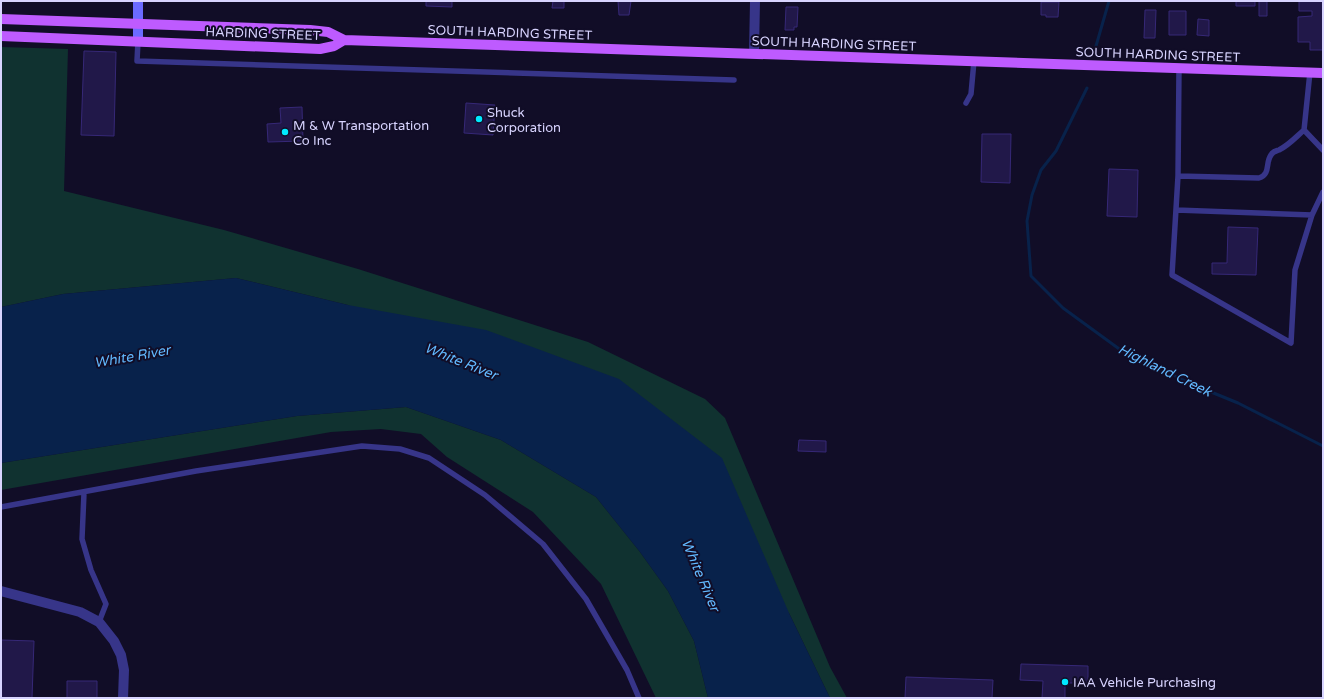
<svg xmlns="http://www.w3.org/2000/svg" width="1324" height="699" viewBox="0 0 1324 699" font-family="'Varela Round',sans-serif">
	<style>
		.green { fill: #103230 }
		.water { fill: #08224b }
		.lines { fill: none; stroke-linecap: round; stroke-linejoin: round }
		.stream { stroke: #08224b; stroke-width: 3 }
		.building { fill: #211849; stroke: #362877 }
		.service { stroke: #373589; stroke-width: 5.5 }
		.minor { stroke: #373589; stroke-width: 10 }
		.secondary { stroke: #6b6bff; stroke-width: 10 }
		.primary { stroke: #be5bff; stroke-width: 10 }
		.poi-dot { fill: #00eaff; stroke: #110d27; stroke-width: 1.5 }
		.labels { text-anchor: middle; stroke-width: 4; stroke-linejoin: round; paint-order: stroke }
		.street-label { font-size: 13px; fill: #d8d4ff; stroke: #110d27 }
		.poi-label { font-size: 13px; fill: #d8d4ff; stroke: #110d27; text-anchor: start }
		.water-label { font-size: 14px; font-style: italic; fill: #62b9ff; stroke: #110d27 }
	</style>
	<rect width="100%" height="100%" fill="#110d27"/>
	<path class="green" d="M1,47L68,49L64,191L224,230L358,269L588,342L705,399L725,418L830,667L847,698H830L789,613L348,305L236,278L63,294L1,307Z
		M406,407L501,440L596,497L640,552L668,591L694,641L708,698H656L601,584L533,512L447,457L421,434L381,429L331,432L1,490V463L297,416Z"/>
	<path class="water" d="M236,278L348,305L486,330L619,379L722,458L789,613L830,698H708L694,641L668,591L640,552L596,497L501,440L406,407L297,416L1,463V307L63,294Z"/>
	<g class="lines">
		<path class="stream" d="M1096,46L1109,1
			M1087,88L1056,151L1041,170L1032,195L1027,221L1031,276L1063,308L1122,351L1194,385L1238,403L1323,446"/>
	</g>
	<path class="building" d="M426,1H452V7L426,6Z
		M553,1H564V8H552Z
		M618,1H631L629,15H619Z
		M1236,1H1267V16H1259V1H1255V6H1236Z
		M1299,1H1323V50H1310V42H1298V17L1312,16V11H1299Z
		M1041,2H1059L1058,17H1046V15H1041Z
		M786,7H798L797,27H794V30H785Z
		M1145,10H1156L1155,38H1144Z
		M1169,11H1186V35H1169Z
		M1198,19L1209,20V36L1197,35Z
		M84,51L116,52L114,136L81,135Z
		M466,103L495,105L493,135L464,133Z
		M302,107L303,141L268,142L267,124L281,123L280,108Z
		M982,134H1011L1010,183L981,182Z
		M1109,169L1138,170L1137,217L1107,216Z
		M1228,227L1258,228L1256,275L1212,274V263H1227Z
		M799,440L826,441V452L798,451Z
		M1,640L34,641L32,698H1Z
		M1021,664L1088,666V683H1065V698H1042L1043,681L1020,680Z
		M906,677L993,680L992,698H905Z
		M67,681H97V698H67Z"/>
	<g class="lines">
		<path class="service" d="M138,41L137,61L734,80
			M1179,68L1178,176L1172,275L1291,343L1295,270L1312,215L1323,192
			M1310,72L1304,130L1323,150
			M966,103L971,94L974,61
			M1178,176L1259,178C1271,174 1265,163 1271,155C1273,151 1276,151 1279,150C1289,145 1296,137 1304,130
			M1176,210L1312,215
			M84,493L82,539L91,570L106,604L99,622
			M1,507L196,471L362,446L400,449L429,458L485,495L543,544L586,599L627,670L639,698"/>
		<path class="minor" d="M754,53L755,1
			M1,591L80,612L99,622L114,641L121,655L124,670L123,698"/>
		<path class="secondary" d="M138,41V1"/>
		<path class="primary" d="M1,19L310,30L328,32L344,40
			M1,36L320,49L334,46L344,40L1323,73"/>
	</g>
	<g class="poi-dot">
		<circle cx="479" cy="119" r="4"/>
		<circle cx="285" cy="132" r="4"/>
		<circle cx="1065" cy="682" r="4"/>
	</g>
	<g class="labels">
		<g class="street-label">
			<text transform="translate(510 32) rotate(2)" y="5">SOUTH HARDING STREET</text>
			<text transform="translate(263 33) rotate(2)" y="5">HARDING STREET</text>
			<text transform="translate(834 43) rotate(2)" y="5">SOUTH HARDING STREET</text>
			<text transform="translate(1158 54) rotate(2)" y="5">SOUTH HARDING STREET</text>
		</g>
		<g class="poi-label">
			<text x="487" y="117">Shuck<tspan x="487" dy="15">Corporation</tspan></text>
			<text x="293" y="130">M &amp; W Transportation<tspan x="293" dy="15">Co Inc</tspan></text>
			<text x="1073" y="687">IAA Vehicle Purchasing</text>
		</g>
		<g class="water-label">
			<text transform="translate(132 356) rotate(-10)" y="5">White River</text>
			<text transform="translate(461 361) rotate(22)" y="5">White River</text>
			<text transform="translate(1165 370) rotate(26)" y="5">Highland Creek</text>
			<text transform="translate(701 575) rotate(67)" y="5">White River</text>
		</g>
	</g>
	<rect width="1324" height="699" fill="none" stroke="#d8d4ff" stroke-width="4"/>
</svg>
